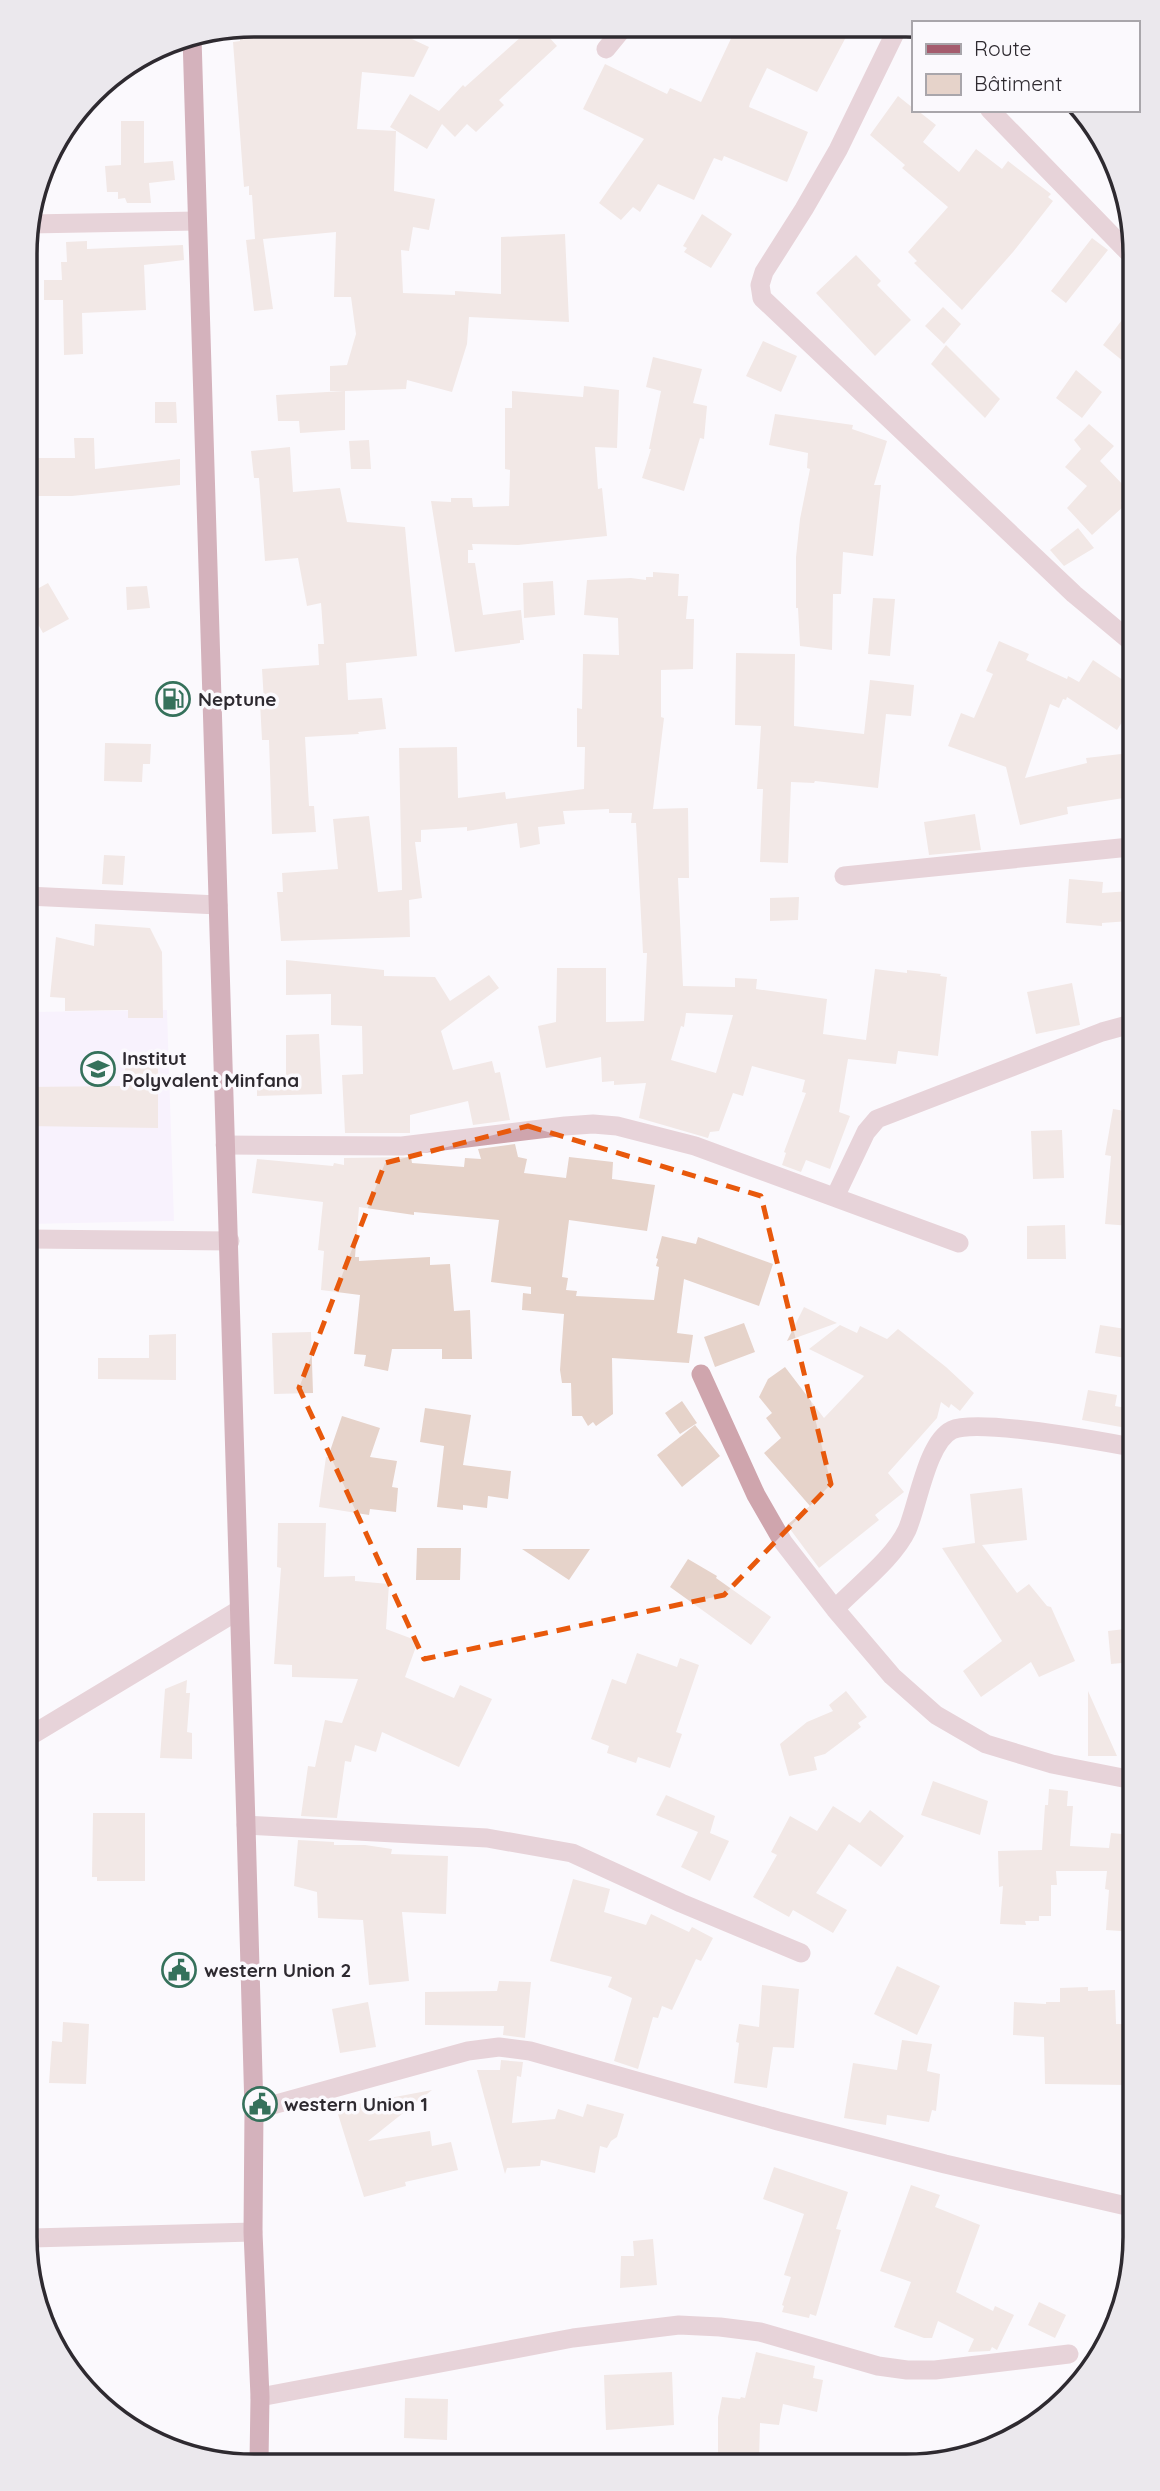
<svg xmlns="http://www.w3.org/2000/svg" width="1160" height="2491" viewBox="0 0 1160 2491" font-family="Quicksand,sans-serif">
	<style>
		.built { fill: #f4e9fc }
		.building { fill: #e6d3ca; fill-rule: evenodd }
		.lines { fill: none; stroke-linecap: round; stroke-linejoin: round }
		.minor { stroke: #cfa5ad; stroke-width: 19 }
		.primary { stroke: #a55c6e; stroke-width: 19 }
		.marked { fill: none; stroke: #e8590c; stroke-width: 5; stroke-dasharray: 14 9; stroke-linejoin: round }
		.labels { text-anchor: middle; stroke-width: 7; stroke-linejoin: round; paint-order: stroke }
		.poi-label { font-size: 19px; font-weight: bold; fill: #2e2a30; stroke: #fbf9fd; text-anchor: start }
		.rim { fill: none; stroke: #2e2a30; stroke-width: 3.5 }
	</style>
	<rect width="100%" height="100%" fill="#fbf9fd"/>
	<path class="built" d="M167,1010L174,1221L29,1224L28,1012Z"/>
	<path class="building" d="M254,24L382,25L429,47L414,77L362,72L357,129L396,131L394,191L435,199L429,230L413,227L409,251L401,250L403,293L455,295V291L501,294V237L565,234L569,322L469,317L467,344L452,392L407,380L406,389L345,391V430L300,433L299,421H278L276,395L344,391H330V366L347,365L356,334L351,297H334L336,232L263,239L273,309L254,311L246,240L255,239L252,195H249V186L244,187L233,42L240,41V27Z
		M511,26H539L557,46L499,100L504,105L476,132L467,124L455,137L442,124L427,149L390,127L410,94L439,111L463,85L465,87L522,36Z
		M736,28H827L846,37L817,92L767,68L750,103L749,107L808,132L787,182L724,156L722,161L714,158L694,200L658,184L640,212L633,207L621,220L599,203L644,139L583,109L605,64L667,94L670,88L701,102Z
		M898,96L913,108V110H917L936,125L923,142L959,172L976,149L1002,169L1008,161L1051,194L1048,197L1053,201L1013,252L962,310L914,263L917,261L908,252L948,207L902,168L905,165L870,135Z
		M121,121H144V163L173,161L175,180L149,183L151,203H127L125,198L118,199V192H107L105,166L121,165Z
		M702,214L732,234L711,268L684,252L687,248L683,246Z
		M1092,238L1108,250L1066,303L1051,291Z
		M87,241V249L183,245L184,260L144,265L146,310L82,313L83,354L64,355L63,300H44V280H62L61,262H67L66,242Z
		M856,255L881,281L877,285L911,320L875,356L816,293Z
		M943,307L961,324L944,344L925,326Z
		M1128,312V365L1103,345Z
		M763,341L797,356L781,392L746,376Z
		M946,345L1000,399L985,418L931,364Z
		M653,357L702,369L693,403L707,406L704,439L700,438L684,491L642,478L651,449H649L661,391L646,387Z
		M1076,370L1102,392L1082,418L1056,398Z
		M584,386L619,390L617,448L595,447L598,489L602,488L607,536L518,545L472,544L473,550H468V563H475L483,615L521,610L524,640H520V643L455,652L431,501L451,502V498H472L473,507L509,506L510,470L505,469V408H512V391L583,397Z
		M155,402H176L177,423H155Z
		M775,414L853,425L852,429L887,441L874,485H881L873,556L843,552L841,594H833L832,650L800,646L798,608H796V557L800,519L810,469L807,468L808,453L769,445Z
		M1089,424L1114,446L1100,461L1129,491V496L1121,503L1124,506L1092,535L1067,508L1087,486L1065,467L1081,449L1074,440Z
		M74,438H94L95,469L180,459V485L72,496H26V458H75Z
		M369,440L371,469H351L349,441Z
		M290,447L293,492L340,488L347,522L405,527L417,656L346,663L348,700L382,698L386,729L358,732L359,734L305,737L309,806H314L316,832L272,834L269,740H262L260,702H264L262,669L319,665L318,644H324L321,603L307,606L298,558L265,561L259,478H254L251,451Z
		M1078,528L1094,548L1064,566L1050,550Z
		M653,572L679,574L678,596H688L686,619H694L693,669L661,670V717L664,718L653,809L688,808L689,878H678L683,986L735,987V978L757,979L756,989L827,999L823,1034L866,1040L875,969L907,973V970L941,974L940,976L947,977L938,1056L898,1051L896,1064L848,1059L839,1112L850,1116L830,1169L806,1160L801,1172L782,1165L786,1153L784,1152L806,1093L802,1092L805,1080L752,1066L743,1096L733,1093L719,1131L710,1132L708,1138L639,1118L646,1083L614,1085V1081L602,1082L601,1057L546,1068L538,1026L556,1022L557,968H606V1022L644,1021L647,953H643L636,823H631L632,813H609V809L563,811L565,824L538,827L540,844L520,848L517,823L467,831V827L421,830V842H415L422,898L409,900L410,937L281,941L277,892H283L282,873L338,869L333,819L369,816L378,892L402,890L399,748L457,747L458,798L505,792L506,799L584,789L585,747H577V708L582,709L583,654L619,655L618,618L584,615L587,580L631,578L646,580V577H653ZM686,1013L733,1015L716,1073L671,1060L681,1026L684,1027Z
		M553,581L555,615L524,618L523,583Z
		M48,583L69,619L43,633L26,603V595Z
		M147,586L150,608L127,610L126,587Z
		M873,598L895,599L890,656L868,654Z
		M999,641L1029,654L1026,660L1067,679L1068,676L1079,682L1093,660L1129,684V711L1117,730L1067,697L1066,700L1063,699L1059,708L1050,704L1025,778L1087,763L1086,758L1130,753V797L1067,807L1068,814L1020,825L1006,767L948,746L961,713L974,718L993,674L986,671Z
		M736,653L795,654L794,726L864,734L870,680L914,685L911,716L886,714L878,788L815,781L814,783L791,782L788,863L760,862L763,789H757L761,726L735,725Z
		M105,743L151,744L150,764H143L142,782L104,781Z
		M975,814L981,850L929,855L924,822Z
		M104,855L125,856L123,885L102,884Z
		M1069,879L1103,882L1102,893L1130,891V921L1102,923V926L1066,923Z
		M799,897L798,920L770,921V898Z
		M95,924L150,928L162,952L163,1018H128V1010L65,1011V998L50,997L56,937L94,946Z
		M286,960L384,970V976L435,977L450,1001L489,975L499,988L441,1031L453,1070L492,1061L495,1073L500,1072L510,1120L473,1125L468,1101L410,1115V1133H345L342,1075L363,1074L362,1026L331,1025V994L286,995Z
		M1072,983L1080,1025L1036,1034L1027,992Z
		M319,1034L322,1094L257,1096V1076H286V1035Z
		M158,1066V1128L28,1126V1087L125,1086V1067Z
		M1113,1109L1131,1112V1226L1105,1224L1111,1156L1105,1155Z
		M1062,1130L1064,1178L1033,1179L1031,1131Z
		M515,1144L518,1157L527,1159L524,1173L566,1178L569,1157L613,1162L612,1179L655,1185L647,1231L569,1220L562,1277L568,1278L566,1290L577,1291L576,1296L654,1300L659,1267L656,1266L658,1259L656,1258L662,1236L696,1244L698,1237L773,1264L759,1306L684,1279L677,1333L693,1335L689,1363L612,1358L613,1414L596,1426L593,1422L588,1426L582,1416H572L571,1383H562L560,1370L564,1314L522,1310L523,1293L531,1294V1287L491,1282L499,1220L414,1212V1215L359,1207L355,1257H359V1261L430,1257V1265L450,1264L454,1311L470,1310L472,1359H442V1349H392L388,1371L364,1366L366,1355L354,1354L360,1295L321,1290L324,1251L318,1250L323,1202L252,1193L257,1159L333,1166L334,1163L344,1165V1158L411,1157L412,1163L464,1167L465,1158L481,1159L478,1149Z
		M1065,1225L1066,1259H1027V1226Z
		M804,1307L837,1323L787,1341Z
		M744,1323L755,1352L715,1367L704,1337Z
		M840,1325L857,1333L860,1326L887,1339L898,1329L946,1367L974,1393L960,1411L951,1404L949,1408L941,1402L937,1418L888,1473L904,1492L875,1515L879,1520L819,1568L787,1525L810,1506L764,1453L781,1438L766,1418L772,1413L759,1397L768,1379L785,1367L824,1418L864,1376L809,1349Z
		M1100,1325L1132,1330V1359L1095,1353Z
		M311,1332L313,1393L274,1394L272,1333Z
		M176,1334V1380L98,1379V1358H149V1335Z
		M1088,1390L1117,1395L1115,1406L1132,1409V1429L1082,1420Z
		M682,1401L697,1423L680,1434L665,1413Z
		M425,1408L471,1415L463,1465L511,1471L508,1499L488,1496L487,1508L463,1505V1510L437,1507L444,1446L420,1442Z
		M342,1416L380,1428L370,1457L397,1461L392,1487L398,1488L396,1512L370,1509L369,1515L319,1507L326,1457H328Z
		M695,1425L720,1456L682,1487L657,1455Z
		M1022,1488L1027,1540L982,1545L1017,1593L1029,1584L1047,1606L1051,1607L1075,1661L1039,1677L1031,1662L981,1697L963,1671L1002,1641L942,1548L975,1543L970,1494Z
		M278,1523H326L324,1577L355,1576V1581L389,1584L386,1629L418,1641L405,1677L454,1698L460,1685L492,1699L459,1767L382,1732L376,1752L355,1745L351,1762L345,1761L337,1818L301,1816L308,1766L315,1767L325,1720L342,1723L358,1679L292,1677V1665L274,1664L281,1568L277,1567Z
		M417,1548H461L460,1580H416Z
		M522,1549H590L569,1580Z
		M688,1559L717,1576L716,1578L771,1617L751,1645L670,1587Z
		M1133,1628V1662L1111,1664L1108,1631Z
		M637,1653L677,1667L680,1658L699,1665L676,1732L682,1734L670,1768L638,1757L636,1763L607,1753L609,1746L591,1739L612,1679L626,1684Z
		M187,1680L186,1693H190L187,1732L192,1733V1759L160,1758L165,1689Z
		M846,1691L867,1717L858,1723L861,1727L825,1754L814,1757L817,1770L789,1776L780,1744L807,1722L833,1711L829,1705Z
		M1088,1691L1117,1756H1088Z
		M933,1781L988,1801L980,1835L921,1815Z
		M1049,1789L1068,1791L1067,1806H1073L1070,1846L1109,1848L1111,1833L1133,1835L1134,1932L1106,1930L1109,1890L1105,1889L1107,1871H1056L1057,1885H1051V1916H1039V1921H1025L1026,1925L1000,1924L1003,1886L999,1887L998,1851L1042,1850L1045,1805H1048Z
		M666,1795L715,1816L710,1833L729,1841L710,1881L681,1867L698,1832L656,1815Z
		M833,1806L860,1823L870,1810L904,1836L881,1867L849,1844L816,1893L847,1910L833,1933L793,1910L789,1917L753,1897L777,1855L771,1852L790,1816L817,1831Z
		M93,1813H145V1881H97V1877H92Z
		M298,1840L334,1842V1845H365L392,1849L391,1854L448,1856L446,1914L402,1912L409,1981L369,1985L363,1920L318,1918L317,1892L294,1886Z
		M573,1879L610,1889L604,1912L646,1925L651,1914L689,1932L692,1927L713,1938L701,1961L696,1959L672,2010L662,2006L658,2018L653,2017L638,2069L614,2061L632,1998L608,1987L612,1977L550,1961Z
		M897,1966L940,1986L917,2035L874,2014Z
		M499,1981L531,1982L525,2038L503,2035L504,2026L425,2025V1992L497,1991Z
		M762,1985L799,1989L794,2048L773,2047L767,2088L734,2083L739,2043L736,2042L739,2024L759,2027Z
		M1088,1987V1991L1115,1990L1116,2024H1128L1130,2085L1045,2084L1044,2037L1013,2035L1014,2002L1046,2004V2002H1060V1988Z
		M368,2002L376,2047L340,2053L332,2009Z
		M63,2022L89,2024L86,2084L49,2083L52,2041L62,2042Z
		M902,2040L932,2044L927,2071L940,2074L936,2111L932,2110L929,2122L887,2115L886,2125L844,2118L853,2063L897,2070Z
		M501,2060L523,2062L521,2077L517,2076L512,2123L555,2119L558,2109L583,2117L587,2104L624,2114L617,2137L611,2141L607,2148L600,2146L595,2173L541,2160L540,2166L507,2168L505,2174L477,2070H500Z
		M432,2090L368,2141L430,2131L432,2146L451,2142L458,2170L405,2182L406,2186L364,2197L337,2111L379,2097V2100Z
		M774,2167L848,2192L836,2229L841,2230L816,2316L810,2314L809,2318L782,2312L784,2306L782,2305L791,2277L784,2275L804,2214L763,2199Z
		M911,2185L940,2195L935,2207L980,2225L956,2292L993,2311L995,2306L1014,2315L997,2350L992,2347L990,2351L968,2352L974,2339L938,2321L932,2338H924L894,2327L911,2282L880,2271Z
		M653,2239L657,2285L620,2288L621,2256H634L633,2241Z
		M1039,2302L1066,2315L1055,2338L1028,2325Z
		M756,2352L815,2366L813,2378L823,2380L817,2412L783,2404L779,2425L760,2423L759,2460H718V2417L722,2397L740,2399L741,2397L745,2398Z
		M672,2372L674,2425L606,2430L604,2375Z
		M405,2398L448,2399L447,2440L404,2438Z"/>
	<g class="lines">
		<path class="minor" d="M897,29L838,150L804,209L764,272L760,285L762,298L1074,594L1129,640
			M606,49L624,27
			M990,110L1128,252
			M29,224L197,221
			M844,876L1130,847
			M27,896L218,905
			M225,1145L402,1146L565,1126L593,1124L617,1126L695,1146L959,1243
			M835,1197L866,1132L877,1119L1102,1032L1131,1024
			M29,1239L230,1241
			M701,1374L756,1495L783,1542L835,1609L892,1676L936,1715L986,1744L1052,1764L1133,1780
			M835,1609C857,1586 894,1558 907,1530C918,1505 927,1442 952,1430C977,1418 1100,1441 1132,1447
			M30,1736L239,1610
			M246,1825L487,1838L572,1853L681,1903L801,1953
			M254,2110L468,2051L499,2047L530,2051L778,2121L945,2164L1135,2208
			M32,2238L253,2232
			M260,2397L573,2338L679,2325L720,2327L760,2332L878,2366L907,2370H935L1069,2354"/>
		<path class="primary" d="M192,37L246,1825L254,2110L253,2232L260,2397L259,2462"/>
	</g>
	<path d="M0 0H1160V2491H0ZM528,1126L761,1196L831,1484L724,1595L424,1659L299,1388L385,1163Z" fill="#fbf9fd" fill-opacity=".55" fill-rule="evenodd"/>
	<path class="marked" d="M528,1126L761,1196L831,1484L724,1595L424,1659L299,1388L385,1163Z"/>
	<defs>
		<g id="fuel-ring" transform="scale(1.75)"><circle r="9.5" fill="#fbf9fd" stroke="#35715b" stroke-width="1.5"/><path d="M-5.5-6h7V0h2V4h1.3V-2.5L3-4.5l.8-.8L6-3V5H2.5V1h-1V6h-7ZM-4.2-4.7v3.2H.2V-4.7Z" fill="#35715b"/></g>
		<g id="school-ring" transform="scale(1.75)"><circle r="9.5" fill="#fbf9fd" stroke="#35715b" stroke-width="1.5"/><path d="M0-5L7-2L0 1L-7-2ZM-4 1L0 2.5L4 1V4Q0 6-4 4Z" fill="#35715b"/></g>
		<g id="civic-ring" transform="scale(1.75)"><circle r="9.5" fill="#fbf9fd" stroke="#35715b" stroke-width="1.5"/><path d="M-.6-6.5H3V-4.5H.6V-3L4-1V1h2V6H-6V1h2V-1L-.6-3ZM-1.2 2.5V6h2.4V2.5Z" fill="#35715b"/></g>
	</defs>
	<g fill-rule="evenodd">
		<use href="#fuel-ring" x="173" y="699"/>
		<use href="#school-ring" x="98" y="1069"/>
		<use href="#civic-ring" x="179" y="1970"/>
		<use href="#civic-ring" x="260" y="2104"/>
	</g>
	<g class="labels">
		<g class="poi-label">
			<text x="198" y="706">Neptune</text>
			<text x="122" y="1065">Institut<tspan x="122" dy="22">Polyvalent Minfana</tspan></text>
			<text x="204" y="1977">western Union 2</text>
			<text x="284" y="2111">western Union 1</text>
		</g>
	</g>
	<path d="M0 0H1160V2491H0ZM254 37H906A217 217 0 0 1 1123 254V2237A217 217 0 0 1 906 2454H254A217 217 0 0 1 37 2237V254A217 217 0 0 1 254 37Z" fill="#ebe8ed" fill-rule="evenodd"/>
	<path class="rim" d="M254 37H906A217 217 0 0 1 1123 254V2237A217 217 0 0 1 906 2454H254A217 217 0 0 1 37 2237V254A217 217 0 0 1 254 37Z"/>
	<rect x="912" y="21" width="228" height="91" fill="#fbf9fd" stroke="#a9a6ab" stroke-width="2"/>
	<rect x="926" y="44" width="35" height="10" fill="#a55c6e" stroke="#a9a6ab" stroke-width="2"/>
	<text x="974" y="56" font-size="21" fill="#2e2a30">Route</text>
	<rect x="926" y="74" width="35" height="21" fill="#e6d3ca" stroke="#a9a6ab" stroke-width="2"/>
	<text x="974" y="91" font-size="21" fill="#2e2a30">Bâtiment</text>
</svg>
